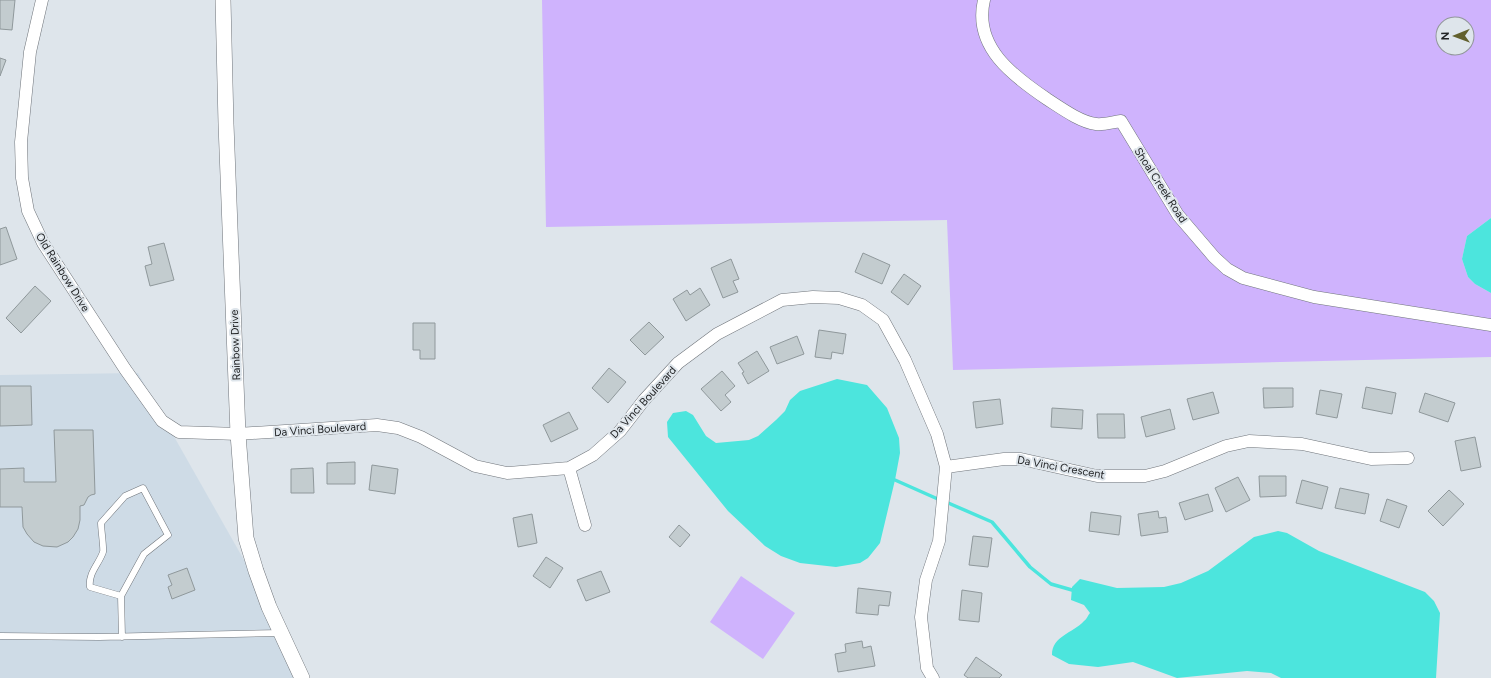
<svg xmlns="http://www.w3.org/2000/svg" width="1491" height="678" viewBox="0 0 1491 678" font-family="Figtree,sans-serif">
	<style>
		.built { fill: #cedbe6 }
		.green { fill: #cfb3fd; fill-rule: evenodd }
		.water { fill: #4ce5dd }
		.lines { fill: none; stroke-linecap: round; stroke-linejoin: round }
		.stream { stroke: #4ce5dd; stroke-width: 3.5 }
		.building { fill: #c3cccf; stroke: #8f989b }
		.service-casing { stroke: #70757b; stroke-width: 7 }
		.minor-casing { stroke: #70757b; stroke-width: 13 }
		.tertiary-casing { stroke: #70757b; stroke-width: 16 }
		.service { stroke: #fff; stroke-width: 6 }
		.minor { stroke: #fff; stroke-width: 12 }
		.tertiary { stroke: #fff; stroke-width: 15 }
		.labels { text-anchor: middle; stroke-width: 4; stroke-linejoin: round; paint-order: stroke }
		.street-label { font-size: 11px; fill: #202224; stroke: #dee5eb }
	</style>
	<rect width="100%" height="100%" fill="#dee5eb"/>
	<path class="built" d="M138,373L295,650L308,678H0V375Z"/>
	<path class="green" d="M542,0H1491V218L1467,236L1462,259L1468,277L1475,284L1491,293V357L953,370L947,220L546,227ZM1443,24H1467V48H1443Z
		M741,576L795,613L763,659L710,622Z"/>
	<path class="water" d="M1491,218V293L1475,284L1468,277L1462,259L1467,236Z
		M837,379L867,385L887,408L899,438L900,453L895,480L880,543L868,558L860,563L836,567L800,563L781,556L765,546L728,511L668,437L667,422L673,413L686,411L693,415L706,436L716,443L749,440L758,436L776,420L785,411L790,400L800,391Z
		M1278,531L1287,533L1319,551L1425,592L1434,601L1440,613L1436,678H1281L1271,673L1247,671L1177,678L1133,662L1098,667L1069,664L1052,655C1052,636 1073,633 1084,621C1087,619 1088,615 1090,613L1084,605L1071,600L1072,587L1080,579L1117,588L1164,587L1181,583L1208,571L1254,537Z"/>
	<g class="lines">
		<path class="stream" d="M895,480L940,500
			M946,502L992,522L1030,567L1051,584L1072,590"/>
	</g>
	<path class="building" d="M0,0H15L12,30L0,29Z
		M0,58L6,60L0,76Z
		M6,227L17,259L0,265V229Z
		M164,243L174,280L150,286L145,266L152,264L148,247Z
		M863,253L890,265L882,284L855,272Z
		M731,259L739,279L733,281L738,292L723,298L711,268Z
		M904,274L921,286L908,305L891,292Z
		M35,286L51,301L21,333L6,318Z
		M700,288L710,305L686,321L673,299L687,290L690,295Z
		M649,322L664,337L645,355L630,340Z
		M413,323H435V359H420V350H413Z
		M819,330L846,334L843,354L832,352L831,359L815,357Z
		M797,336L804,354L777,364L770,347Z
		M757,351L769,371L748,384L742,373L744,372L738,363Z
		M609,368L626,382L608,403L592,388Z
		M722,371L735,386L725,395L731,402L721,411L701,389Z
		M0,386H31L32,425L0,426Z
		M1366,387L1396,393L1392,414L1362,408Z
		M1263,388H1293V407L1264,408Z
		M1320,390L1342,394L1337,418L1316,414Z
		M1213,392L1219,413L1193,420L1187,399Z
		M1425,393L1455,403L1448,422L1419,412Z
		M1000,399L1003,424L976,428L973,402Z
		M1052,408L1083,410L1082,429L1051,427Z
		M1170,409L1175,429L1146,437L1141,417Z
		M569,412L578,429L551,442L543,425Z
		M1097,414H1124L1125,438H1098Z
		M54,430H93L95,494L91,495L88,497L84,505L80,506V520L78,529L73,537L68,542L57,547L43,546L34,542L27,534L23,527L22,507H0V469L24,468V482H56Z
		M1475,437L1481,467L1461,471L1455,441Z
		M355,462V484H327V463Z
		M372,465L398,469L395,494L369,490Z
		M313,468L314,493H291V469Z
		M1259,476H1286V496L1260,497Z
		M1238,477L1250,500L1226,512L1215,488Z
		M1302,480L1328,487L1322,509L1296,503Z
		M1340,488L1369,494L1365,514L1335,508Z
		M1449,490L1464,504L1443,526L1428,511Z
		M1208,494L1213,511L1185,520L1179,503Z
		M1387,499L1407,506L1399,528L1380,521Z
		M1158,511L1159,518L1166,517L1168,532L1141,536L1138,514Z
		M1091,512L1121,516L1119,535L1089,531Z
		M532,514L537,543L518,547L513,518Z
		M679,525L690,535L680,547L669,537Z
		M973,536L992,538L988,567L969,565Z
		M546,557L563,568L550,588L533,576Z
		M187,568L195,590L172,599L168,587L172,585L168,575Z
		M601,571L610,592L586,601L577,580Z
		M858,588L891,592L889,606L879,605L878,615L856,613Z
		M962,590L982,593L979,622L959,620Z
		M862,641L863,648L871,646L875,666L838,672L835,654L846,652L845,644Z
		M976,657L1002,675L999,678H968L964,675Z"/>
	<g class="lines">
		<g class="service-casing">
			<path id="service" d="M121,596L90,587C88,573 99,564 103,552C104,549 101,529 101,523L125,496L143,488L168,535L144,554L121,596L122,637
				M0,636L99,637L280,633"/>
		</g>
		<g class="minor-casing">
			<path id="minor" d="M42,0L30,52L21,142L22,178L28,211L43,243L125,369L162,421L179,432L238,434L377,425L398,428L421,437L475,466L507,473L569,468L593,455L620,431L644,400L678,363L717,334L782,300L813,297L839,298L862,305L883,320L905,360L937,434L946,467L939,541L926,580L921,617L927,668L933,678
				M984,0C973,47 1013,76 1047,99C1061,108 1080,122 1096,124C1104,125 1113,122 1121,121L1178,215L1214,257L1227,269L1243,278L1314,297L1491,325
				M946,467L1004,459H1021L1097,476H1145L1165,471L1226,446L1249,441L1302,444L1371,459L1408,458
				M569,468L585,525"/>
		</g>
		<g class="tertiary-casing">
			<path id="tertiary" d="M223,0L226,124L238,434L246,538L256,571L269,607L302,678"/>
		</g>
		<use href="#service" class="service"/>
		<use href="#minor" class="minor"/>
		<use href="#tertiary" class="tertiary"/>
	</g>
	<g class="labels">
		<g class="street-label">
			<text transform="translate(1161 185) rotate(57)" y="4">Shoal Creek Road</text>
			<text transform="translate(63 272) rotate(58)" y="4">Old Rainbow Drive</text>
			<text transform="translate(235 345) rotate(-92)" y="4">Rainbow Drive</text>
			<text transform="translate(643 402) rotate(-48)" y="4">Da Vinci Boulevard</text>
			<text transform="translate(320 429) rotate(-4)" y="4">Da Vinci Boulevard</text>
			<text transform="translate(1061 467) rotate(10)" y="4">Da Vinci Crescent</text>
		</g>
	</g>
	<g transform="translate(1455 36) rotate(269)"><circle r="19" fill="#dee5eb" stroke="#92979b"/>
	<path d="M0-3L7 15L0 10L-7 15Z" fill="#62602d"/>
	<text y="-6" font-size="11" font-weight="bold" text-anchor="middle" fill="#202224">N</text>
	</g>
</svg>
